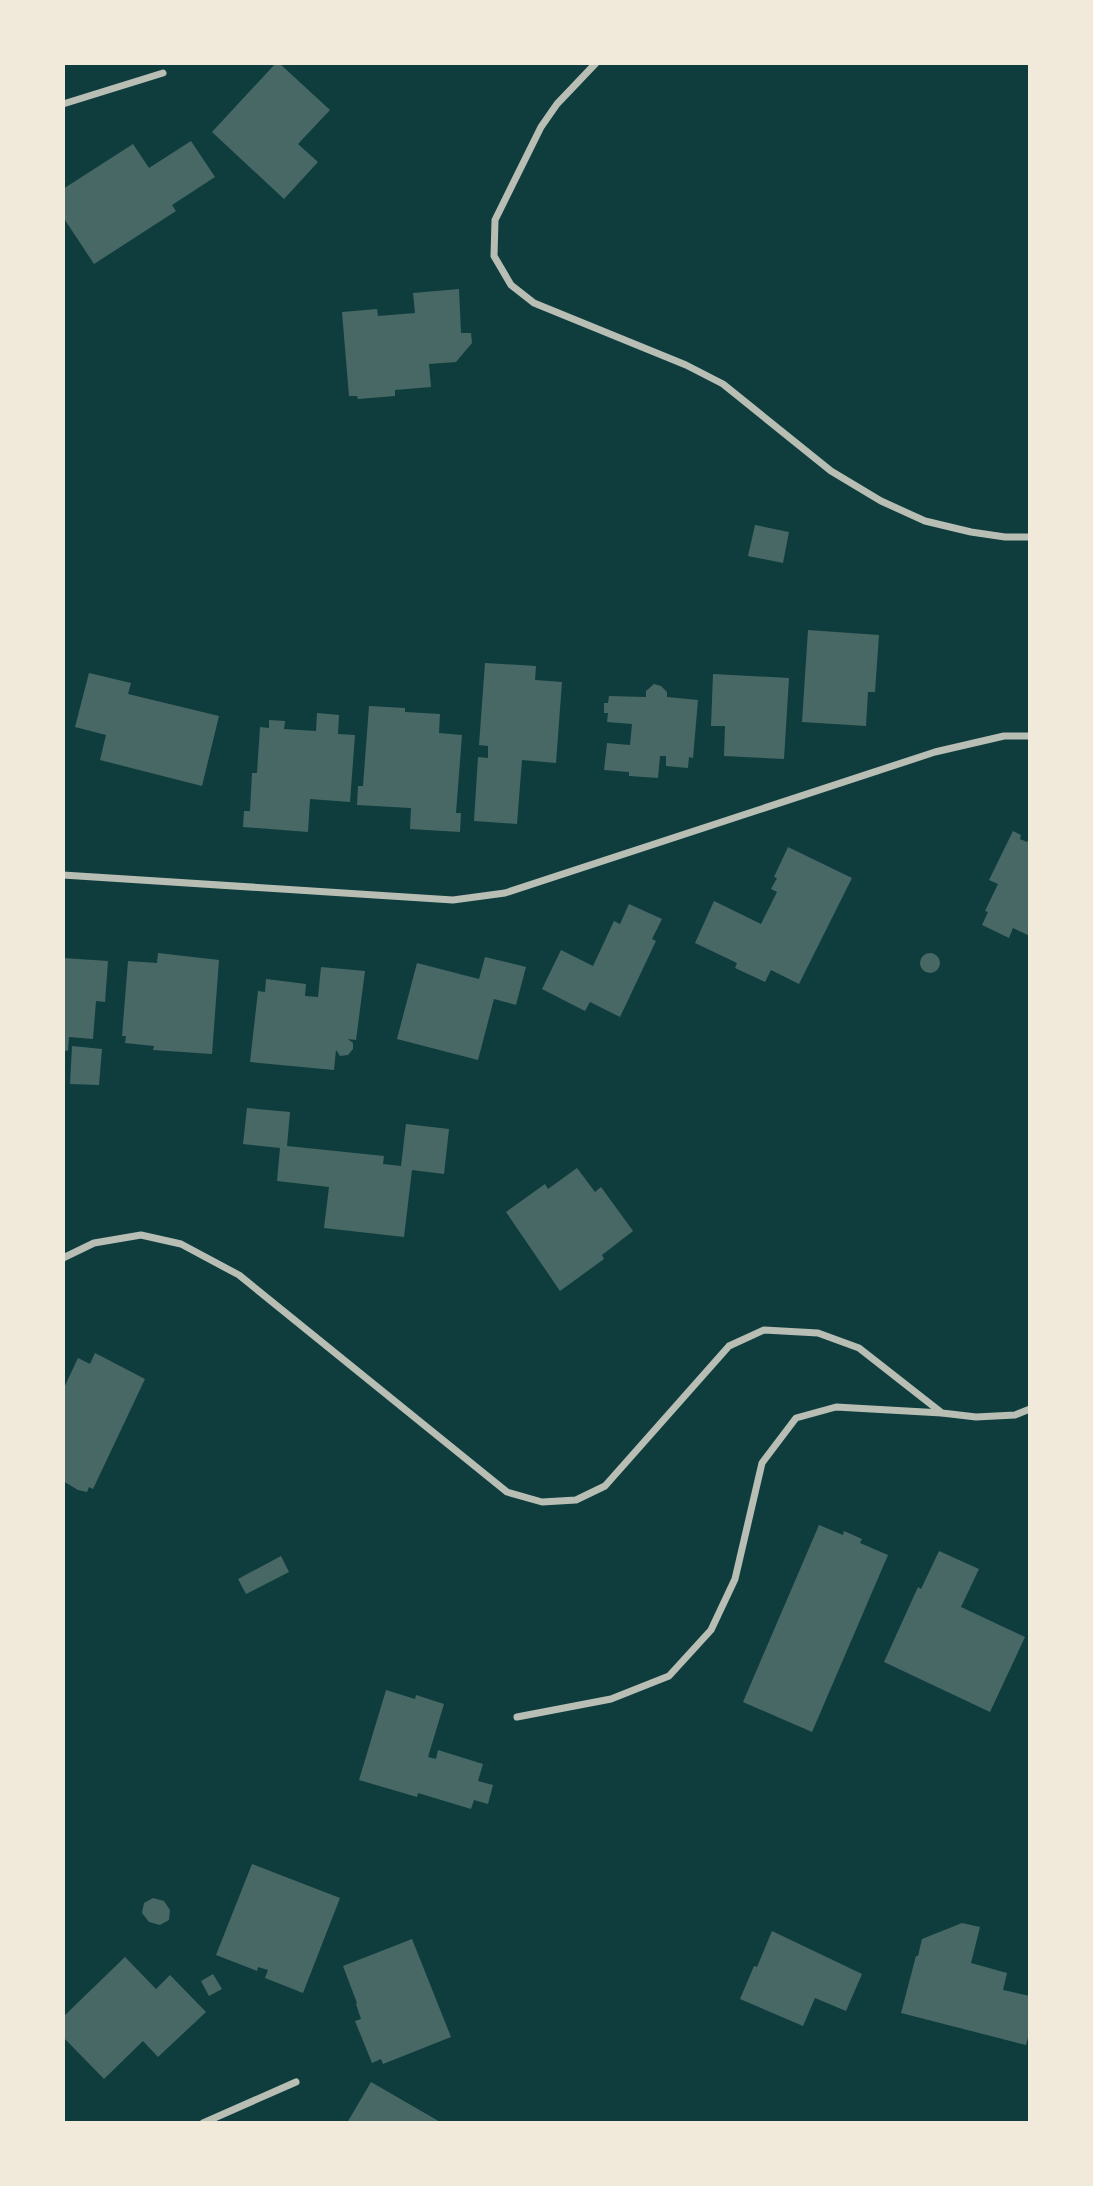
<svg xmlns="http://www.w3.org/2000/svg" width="1093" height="2186" viewBox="0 0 1093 2186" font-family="'PT Sans',sans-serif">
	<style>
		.building { fill: #486865 }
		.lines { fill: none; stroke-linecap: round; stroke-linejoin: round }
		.minor { stroke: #b8beb3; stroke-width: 7 }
	</style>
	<rect width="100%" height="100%" fill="#0f3d3e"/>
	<path class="building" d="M276,63H279L330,110L298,144L318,162L284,199L212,132Z
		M191,141L215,177L172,205L176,211L94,264L63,217V189L133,144L149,168Z
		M459,289L461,333H471L472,343L456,362L429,364L431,387L395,390V396L358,399L357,396H349L342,312L377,309L378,316L415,313L413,293Z
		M755,525L789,532L783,563L748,556Z
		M808,630L879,635L875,692H868L866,726L802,722Z
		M485,663L536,666L535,680L562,682L556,763L522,760L517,824L474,821L478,757L488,758V746L479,745Z
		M89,673L131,683L128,694L219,716L202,786L100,760L106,735L75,727Z
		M713,674L789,678L784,759L724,756L725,726H711Z
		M654,684L661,686L667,692V697L698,700L693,758L689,757L688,768L666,766V756H660L658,778L629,776V772L604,770L607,743L630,745L632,724L607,722L608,713H604V703H608L609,696L646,697V691Z
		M369,706L405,708V712L440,714L439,733L462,735L456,813H461L460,832L410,829L411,808L357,805L358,786H363Z
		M317,713L339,715L338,734L355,735L350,802L310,799L308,832L243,827L244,811H250L252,773H257L260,727L269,728V720L285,721L284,729L316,731Z
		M1013,831L1021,835L1020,839L1027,842L1030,837V936L1013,928L1009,938L982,925L988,912L985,911L998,884L989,880Z
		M788,847L852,878L799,984L771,970L765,982L735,968L737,963L695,943L714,901L761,924L777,892L771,889L777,878L774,877Z
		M629,904L662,919L652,939L656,941L620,1017L590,1002L585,1011L542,989L561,950L593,966L614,921L620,924Z
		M158,953L219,960L212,1054L153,1050L154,1046L125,1043L126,1036H122L128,961L157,963Z
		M920 963a10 10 0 1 1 20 0a10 10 0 1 1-20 0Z
		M485,957L526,967L516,1005L494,999L478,1060L397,1039L417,963L479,979Z
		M63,958L108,961L105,1002L96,1001L93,1039L69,1037L68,1051L63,1050Z
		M321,967L365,971L356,1040L348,1039L353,1043V1049L348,1055L340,1056L336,1050L334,1070L250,1062L258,991L265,992L266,979L306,984L305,996L318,997Z
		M72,1046L102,1049L99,1085L70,1084Z
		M247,1108L290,1112L287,1146L384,1156L383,1164L401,1166L406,1124L449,1129L444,1174L412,1170L404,1237L324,1228L329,1187L277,1181L280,1148L243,1144Z
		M577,1168L595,1192L601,1187L633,1231L602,1255L604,1259L560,1291L506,1212L545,1184L548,1189Z
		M95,1353L145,1379L93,1489L89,1487L87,1492L78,1490L63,1481V1390L78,1358L90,1364Z
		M819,1525L843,1535L844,1531L862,1539L860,1543L888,1555L812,1732L743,1702Z
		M939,1551L979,1569L961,1607L1025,1637L990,1712L884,1662L918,1587L921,1589Z
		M281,1556L289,1572L246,1594L238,1579Z
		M386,1690L415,1699L416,1695L444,1704L428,1757L436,1759L438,1750L483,1764L478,1781L493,1785L488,1804L474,1800L471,1809L418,1793L417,1797L359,1780Z
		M252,1864L340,1898L303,1993L265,1978L268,1970L258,1967L257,1971L216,1955Z
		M153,1898L164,1901L170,1910L169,1920L160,1925L149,1922L142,1913L144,1903Z
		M962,1923L980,1927L971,1963L1007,1973L1003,1990L1030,1996V2030L1026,2045L901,2013L916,1956H918L922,1939Z
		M772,1931L862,1974L846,2011L815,1998L803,2026L740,1999L754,1966L757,1967Z
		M412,1939L451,2037L383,2064L381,2059L372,2063L355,2021L361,2019L356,2004L357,2003L343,1966Z
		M125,1957L156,1989L170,1975L206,2012L158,2057L143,2041L104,2079L63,2037V2017Z
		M213,1974L222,1989L209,1996L201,1981Z
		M371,2082L442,2123H347Z"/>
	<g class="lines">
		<path class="minor" d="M596,63L557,104L541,127L495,220L494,256L511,285L534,303L686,365L723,384L831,471L881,501L925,521L971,532L1005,537H1030
			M63,104L163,73
			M63,875L453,900L505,893L935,752L1004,736H1030
			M63,1258L94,1243L141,1235L181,1244L239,1275L507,1492L542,1502L576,1500L605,1486L729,1346L764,1330L818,1333L859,1348L942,1413
			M517,1717L611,1699L669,1676L711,1630L735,1579L762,1463L796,1418L836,1407L942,1413L976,1417L1015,1415L1030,1409
			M203,2123L296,2082"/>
	</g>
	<rect width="1093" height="2186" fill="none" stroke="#f1e9da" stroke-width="130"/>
</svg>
